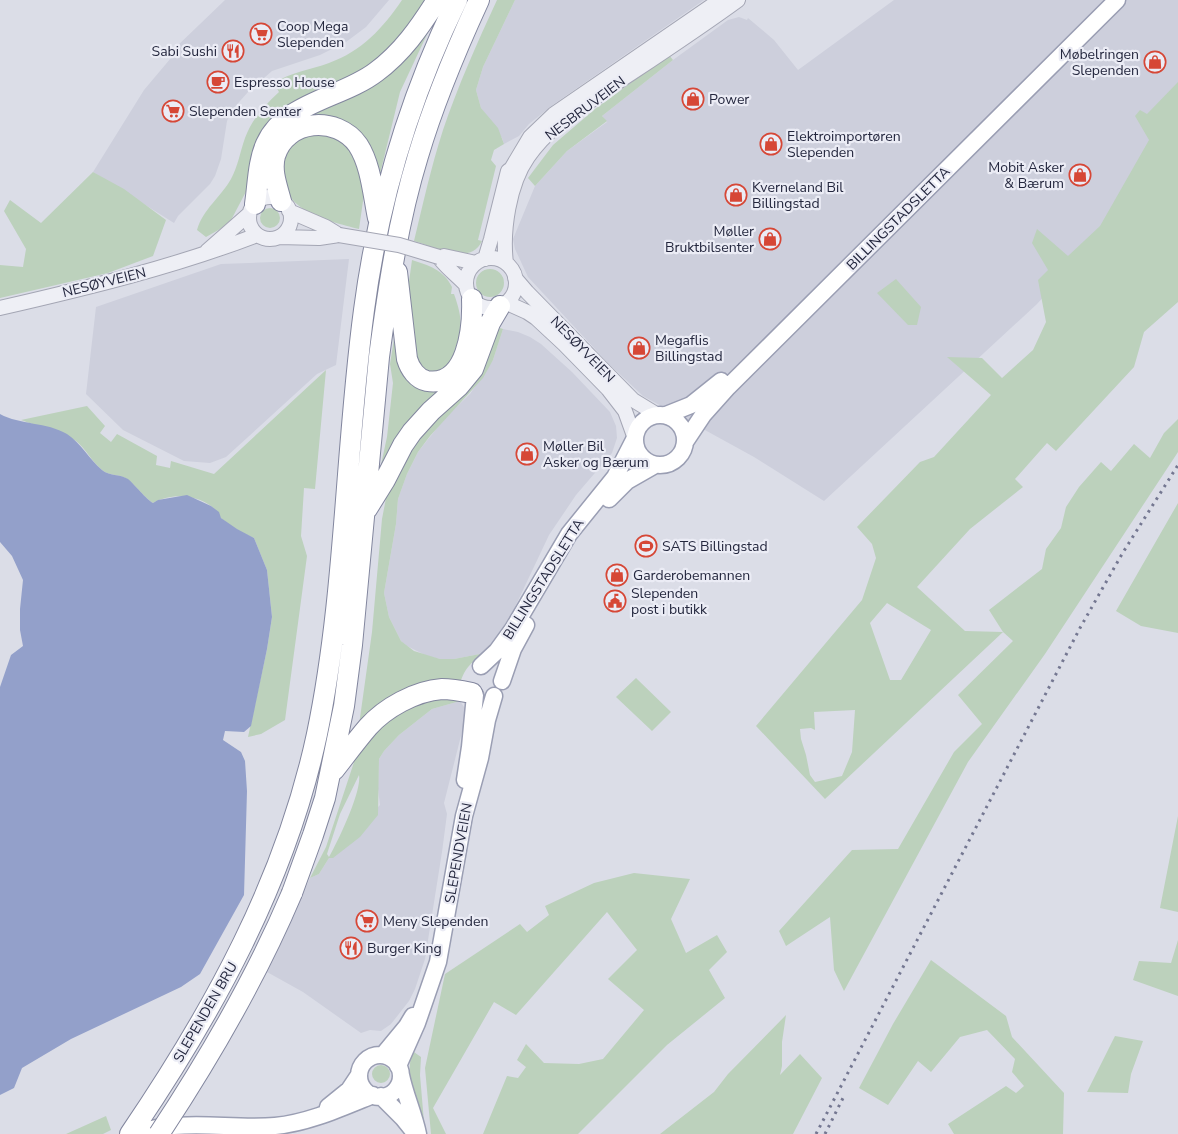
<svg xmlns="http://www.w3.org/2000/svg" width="1178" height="1134" viewBox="0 0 1178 1134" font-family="'Nunito Sans',sans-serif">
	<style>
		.built { fill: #cdcfdc }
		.green { fill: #bcd1bc; fill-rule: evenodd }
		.water { fill: #93a0ca }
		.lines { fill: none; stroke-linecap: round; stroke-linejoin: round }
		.minor-casing { stroke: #a4a6b4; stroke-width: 16 }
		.major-casing { stroke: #9a9eb3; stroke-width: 19 }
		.highway-casing { stroke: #82869e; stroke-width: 22 }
		.minor { stroke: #eeeff5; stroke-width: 14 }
		.major { stroke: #fff; stroke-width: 16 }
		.highway { stroke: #fff; stroke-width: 20 }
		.rail { stroke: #747791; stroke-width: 3; stroke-dasharray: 2.5 5; stroke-linecap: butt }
		.minor-bridge-casing { stroke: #a4a6b4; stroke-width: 16; stroke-linecap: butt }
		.highway-bridge-casing { stroke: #82869e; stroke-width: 22; stroke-linecap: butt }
		.minor-bridge { stroke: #eeeff5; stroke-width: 14 }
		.highway-bridge { stroke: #fff; stroke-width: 20 }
		.labels { text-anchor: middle; stroke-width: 4.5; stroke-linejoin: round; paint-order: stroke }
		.poi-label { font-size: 14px; fill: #24273e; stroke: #ebecf5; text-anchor: start }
		.street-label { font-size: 14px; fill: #24273e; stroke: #ebecf5 }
	</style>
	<rect width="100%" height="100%" fill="#dbdde7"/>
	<path class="built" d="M225,0H389L366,27L346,42L320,55L272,71L248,92L232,110L227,121L221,159L215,176L210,184L178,216L174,223L93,172L144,90L176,52L174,49Z
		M515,0H704L554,104L529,124L519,136L504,144L502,138L481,108L476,90L483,67Z
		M894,0H1178V150L1037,304L824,501L754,457L643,396L608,363L528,277L515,249L513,239L535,186L567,151L607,122L602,116L673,60L728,20L739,17L747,20L748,18L774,40L798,70Z
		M349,259L336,365L317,374L226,457L210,463L184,461L123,430L86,394L96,307L221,264Z
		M503,329L518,332L530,337L541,344L572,372L610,412L616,426L617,438L612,453L576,495L549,535L505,628L498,637L485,653L454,659H440L427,656L407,646L401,641L389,617L384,593L396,524L398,499L407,474L418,452L445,418L470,394L493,360Z
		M460,701L466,710L465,720L444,803L447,814L442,852L425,959L415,989L409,1001L391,1024L381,1031L370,1030L361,1033L303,992L267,972L310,878L319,874L329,858L380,805L378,789L379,759L384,751L399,735L432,709Z"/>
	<path class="green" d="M402,0H428L384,59L296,105L250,184L229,224L206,237L197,230C203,209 221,197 231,179C238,166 240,152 245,138C252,119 264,106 279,92L274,83C291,72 310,70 329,63C362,51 383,28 402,0Z
		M497,0H515L483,67L476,90L481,108L498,128L504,144L494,150L491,160L496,166L478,240L482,241C470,267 433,246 414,241C423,204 431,167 443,130C458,86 477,43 497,0Z
		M430,28L400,92L380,174L377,173L366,143L298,122Z
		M669,55L673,60L602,116L607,121L567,151L535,186L528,178L553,145L595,109Z
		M1178,82V302L1144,332L1134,367L1056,451L1047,443L1015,479L1023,487L970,529L917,587L965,631L1003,632L989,610L1042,569L1046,549L1061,528L1066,507L1079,487L1101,462L1111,471L1134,444L1150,458L1164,433L1178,419V452L1045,654L968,762L844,991L834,970L830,917L786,946L779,931L852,850L898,849L954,752L982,724L958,695L1013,641L1003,632L825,799L756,726L862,600L876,558L872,544L857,527L920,462L934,457L991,395L947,357L982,358L1002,378L1033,350L1046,322L1038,280L1048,270L1032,243L1037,229L1068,256L1100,226L1149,140L1135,116L1140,110L1147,114ZM887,603L931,630L901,680H890L870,623ZM855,710L852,752L842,776L815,782L810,775L806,755L801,739L800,729L811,728L815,730L814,712Z
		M318,129L354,148L364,194L359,229C326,220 281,212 282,168C282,161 282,152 287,146C294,140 310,134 318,129Z
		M93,172L124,189L166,220L153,256L108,273L0,298V265L23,267L26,249L4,211L10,200L41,223Z
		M260 218a10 10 0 1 1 20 0a10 10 0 1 1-20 0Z
		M412,260C428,265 444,270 452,287L451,294H454C467,330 458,333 451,366L432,375L415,364L407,296Z
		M476 283a14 14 0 1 1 28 0a14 14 0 1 1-28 0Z
		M896,279L921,307L917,325H908L877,293Z
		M397,320L400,355L442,387L379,474L387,437L393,383L390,364Z
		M500,328L503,329L493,360L483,378L430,436L418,452L407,474L398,499L396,524L384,593L389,617L401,641L414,651L440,659H454L485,653C471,663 466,666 460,683L359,725L372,632L382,519L387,493L406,451Z
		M326,370L315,489L304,488L301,536L307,556L285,720L261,734L248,737L267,649L272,617L267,570L254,538C242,533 231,527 221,518C218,514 215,509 211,506C195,494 170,493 153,503C147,500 134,484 127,479C120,474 109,476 102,470C92,462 86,449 76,441C63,431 36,426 21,420L87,406L105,426L100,433L111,442L117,434L157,456L156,465L170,468L171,461L214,474Z
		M1178,503V633L1141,626L1116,611Z
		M636,678L671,712L652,731L616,697Z
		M454,697L460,701L432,709L399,735L384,751L379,759L378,815L360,837L333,858H329L319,874L310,878L326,847L357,753L371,732L415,702ZM359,775C362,791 338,841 329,857L327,854L340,814Z
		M1178,816V912L1160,908Z
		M634,873L690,879L671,919L686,953L717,935L727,952L709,970L725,998L667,1045L578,1134H483L507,1076L518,1078L526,1067L517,1060L526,1044L544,1063L579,1064L603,1059L644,1010L608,979L637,950L607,912L516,1015L494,1002L433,1108L446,1134H431L425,1068L445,974L520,924L527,932L549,915L545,906L594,883Z
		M1178,940V996L1133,980L1139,961L1171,963Z
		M931,960L1006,1016L1012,1037L1064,1093L1063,1134H954L948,1124L1006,1086L1016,1093L1024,1086L1012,1072L1015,1059L987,1030L960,1037L931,1072L918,1061L888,1105L859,1088L893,1024Z
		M786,1015L782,1042V1066L780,1075L800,1054L822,1078L793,1134H660L714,1092L728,1074Z
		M1115,1036L1143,1041L1131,1074L1128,1093L1087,1092Z
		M411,1050L421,1057L420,1075L425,1134L409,1078Z
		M372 1074a9 9 0 1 1 18 0a9 9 0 1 1-18 0Z
		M106,1116L111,1130L103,1134H66Z"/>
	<path class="water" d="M0,414C20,425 47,422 67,434C81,443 89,459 102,470C109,476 120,474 128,479C134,484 147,500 153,503L158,500L187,495L211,506L219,512L221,518L237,529L254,538L267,570L272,617L267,649L251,726L244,732L225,731L223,740L241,752L245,761L247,791L244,895L200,974L181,987L71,1039L22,1068L14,1088L0,1095V687L11,655L23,646L20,630V609L23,580L12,556L0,542Z"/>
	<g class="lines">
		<g class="minor-casing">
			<path id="minor" d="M249 218a21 21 0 1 1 42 0a21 21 0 1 1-42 0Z
				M289,211L326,227L339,235
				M279,237L319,238L339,235
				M207,251L249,214
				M466 283a25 25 0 1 1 50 0a25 25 0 1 1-50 0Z
				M485,259L491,239L508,171L511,169L530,137L554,114L720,0
				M506,263C502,231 509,184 528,157C549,126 582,107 612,86C654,58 697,30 738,0
				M515,278L527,292L633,400L656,414
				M466,285C459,277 441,263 439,257L444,256L476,263
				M507,303L527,312L536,318L564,344L608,389L625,411L634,436
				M0,308C87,288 174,267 257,235"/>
		</g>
		<g class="major-casing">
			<path id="major" d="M635 440a25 25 0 1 1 50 0a25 25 0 1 1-50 0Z
				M666,415L691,405L721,381
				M685,442L703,415L728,387L1117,0
				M609,499L627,481L655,465
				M481,666L497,651L513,629L569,534L615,477L634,440
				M502,681L513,649L526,625
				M465,780L470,747L475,695
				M383,1055L407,1026L413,1016
				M359 1076a21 21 0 1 1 42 0a21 21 0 1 1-42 0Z
				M398,1066L417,1023L438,962L464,816L480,758L487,720L494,696
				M401,1075C405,1095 414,1114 418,1134
				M381,1096L403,1118L415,1133
				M328,1107L349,1090L359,1075
				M134,1134C144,1131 153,1128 164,1127C200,1122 238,1129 275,1126C308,1123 341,1108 373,1095"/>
		</g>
		<g class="highway-casing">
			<path id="highway" d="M281,201C277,186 271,171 275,156C286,119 337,115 358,145C371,165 373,194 378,218
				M255,204C258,184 258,162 266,144C285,102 342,98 376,72C402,53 420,27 437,0
				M397,272L407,359C410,369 417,379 427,381C468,388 473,326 472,299
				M367,509L385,480L403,445L412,432L431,411L459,386L473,369L490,323L500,306
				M334,770C345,756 356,741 368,727C385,708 415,691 442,689C452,689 462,691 472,693
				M292,893L313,835L325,798L344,706L352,645L379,357C388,290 398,221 418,156C434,102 456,50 479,0
				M130,1134C213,1012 286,880 317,734C346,595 345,450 364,310C378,203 410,97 457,0"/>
		</g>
		<use href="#minor" class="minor"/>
		<use href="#major" class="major"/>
		<use href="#highway" class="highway"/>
		<path class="rail" d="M816,1134L1080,628L1122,554L1178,465
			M825,1134L845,1094"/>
		<g class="minor-bridge-casing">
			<path id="minor-bridge" d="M339,235L399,245L439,257"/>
		</g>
		<g class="highway-bridge-casing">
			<path id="highway-bridge" d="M159,1134C210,1057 256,978 292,893"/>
		</g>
		<use href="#minor-bridge" class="minor-bridge"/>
		<use href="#highway-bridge" class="highway-bridge"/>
	</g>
	<defs>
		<g id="supermarket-ring" transform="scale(1.125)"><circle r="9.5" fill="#ebecf5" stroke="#d64736" stroke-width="1.5"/><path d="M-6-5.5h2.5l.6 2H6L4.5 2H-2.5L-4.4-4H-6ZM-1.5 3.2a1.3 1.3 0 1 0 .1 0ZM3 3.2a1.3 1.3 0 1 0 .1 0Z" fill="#d64736"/></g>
		<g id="restaurant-ring" transform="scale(1.125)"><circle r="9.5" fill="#ebecf5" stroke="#d64736" stroke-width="1.5"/><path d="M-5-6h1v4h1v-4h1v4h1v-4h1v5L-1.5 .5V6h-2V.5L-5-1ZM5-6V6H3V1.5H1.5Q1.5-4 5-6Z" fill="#d64736"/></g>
		<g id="shop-ring" transform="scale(1.125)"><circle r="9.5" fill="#ebecf5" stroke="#d64736" stroke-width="1.5"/><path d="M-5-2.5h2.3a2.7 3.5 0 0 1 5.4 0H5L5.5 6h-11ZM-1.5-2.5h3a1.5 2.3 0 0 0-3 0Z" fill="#d64736"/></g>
		<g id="cafe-ring" transform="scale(1.125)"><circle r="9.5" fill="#ebecf5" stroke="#d64736" stroke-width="1.5"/><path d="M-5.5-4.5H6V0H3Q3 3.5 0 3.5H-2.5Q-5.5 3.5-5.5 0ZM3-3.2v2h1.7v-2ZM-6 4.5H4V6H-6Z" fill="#d64736"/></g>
		<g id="stadium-ring" transform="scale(1.125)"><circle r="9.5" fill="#ebecf5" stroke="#d64736" stroke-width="1.5"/><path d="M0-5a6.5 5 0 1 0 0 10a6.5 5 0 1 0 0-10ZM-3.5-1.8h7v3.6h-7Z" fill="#d64736"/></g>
		<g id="civic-ring" transform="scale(1.125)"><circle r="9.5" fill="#ebecf5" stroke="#d64736" stroke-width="1.5"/><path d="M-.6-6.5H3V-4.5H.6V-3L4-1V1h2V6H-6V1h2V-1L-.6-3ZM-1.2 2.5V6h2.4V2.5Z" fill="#d64736"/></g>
	</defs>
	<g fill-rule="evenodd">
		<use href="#supermarket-ring" x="261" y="34"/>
		<use href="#restaurant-ring" x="233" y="51"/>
		<use href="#shop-ring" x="1155" y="62"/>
		<use href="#cafe-ring" x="218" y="82"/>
		<use href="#shop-ring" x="693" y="99"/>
		<use href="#supermarket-ring" x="173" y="111"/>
		<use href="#shop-ring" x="771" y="144"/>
		<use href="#shop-ring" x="1080" y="175"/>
		<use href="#shop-ring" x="736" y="195"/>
		<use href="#shop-ring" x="770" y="239"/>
		<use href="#shop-ring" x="639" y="348"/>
		<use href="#shop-ring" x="527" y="454"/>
		<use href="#stadium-ring" x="646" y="546"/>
		<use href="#shop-ring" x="617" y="575"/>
		<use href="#civic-ring" x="615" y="601"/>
		<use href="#supermarket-ring" x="367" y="921"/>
		<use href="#restaurant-ring" x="351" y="948"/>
	</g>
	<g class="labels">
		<g class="poi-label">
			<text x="277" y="31">Coop Mega<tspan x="277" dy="16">Slependen</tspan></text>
			<text x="217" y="56" text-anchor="end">Sabi Sushi</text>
			<text x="1139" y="59" text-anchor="end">Møbelringen<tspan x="1139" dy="16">Slependen</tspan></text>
			<text x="234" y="87">Espresso House</text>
			<text x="709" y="104">Power</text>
			<text x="189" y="116">Slependen Senter</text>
			<text x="787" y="141">Elektroimportøren<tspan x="787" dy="16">Slependen</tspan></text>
			<text x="1064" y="172" text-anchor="end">Mobit Asker<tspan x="1064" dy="16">&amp; Bærum</tspan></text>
			<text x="752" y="192">Kverneland Bil<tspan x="752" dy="16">Billingstad</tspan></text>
			<text x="754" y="236" text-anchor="end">Møller<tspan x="754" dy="16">Bruktbilsenter</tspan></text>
			<text x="655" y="345">Megaflis<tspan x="655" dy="16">Billingstad</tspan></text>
			<text x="543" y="451">Møller Bil<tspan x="543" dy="16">Asker og Bærum</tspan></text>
			<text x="662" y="551">SATS Billingstad</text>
			<text x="633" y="580">Garderobemannen</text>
			<text x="631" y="598">Slependen<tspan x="631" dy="16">post i butikk</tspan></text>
			<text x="383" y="926">Meny Slependen</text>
			<text x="367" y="953">Burger King</text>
		</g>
		<g class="street-label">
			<text transform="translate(585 108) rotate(-37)" y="5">NESBRUVEIEN</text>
			<text transform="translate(898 218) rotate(-45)" y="5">BILLINGSTADSLETTA</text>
			<text transform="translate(104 282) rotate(-14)" y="5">NESØYVEIEN</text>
			<text transform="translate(583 349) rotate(46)" y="5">NESØYVEIEN</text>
			<text transform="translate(543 579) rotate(-58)" y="5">BILLINGSTADSLETTA</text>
			<text transform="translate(458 853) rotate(-80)" y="5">SLEPENDVEIEN</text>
			<text transform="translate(205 1012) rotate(-60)" y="5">SLEPENDEN BRU</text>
		</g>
	</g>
</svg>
